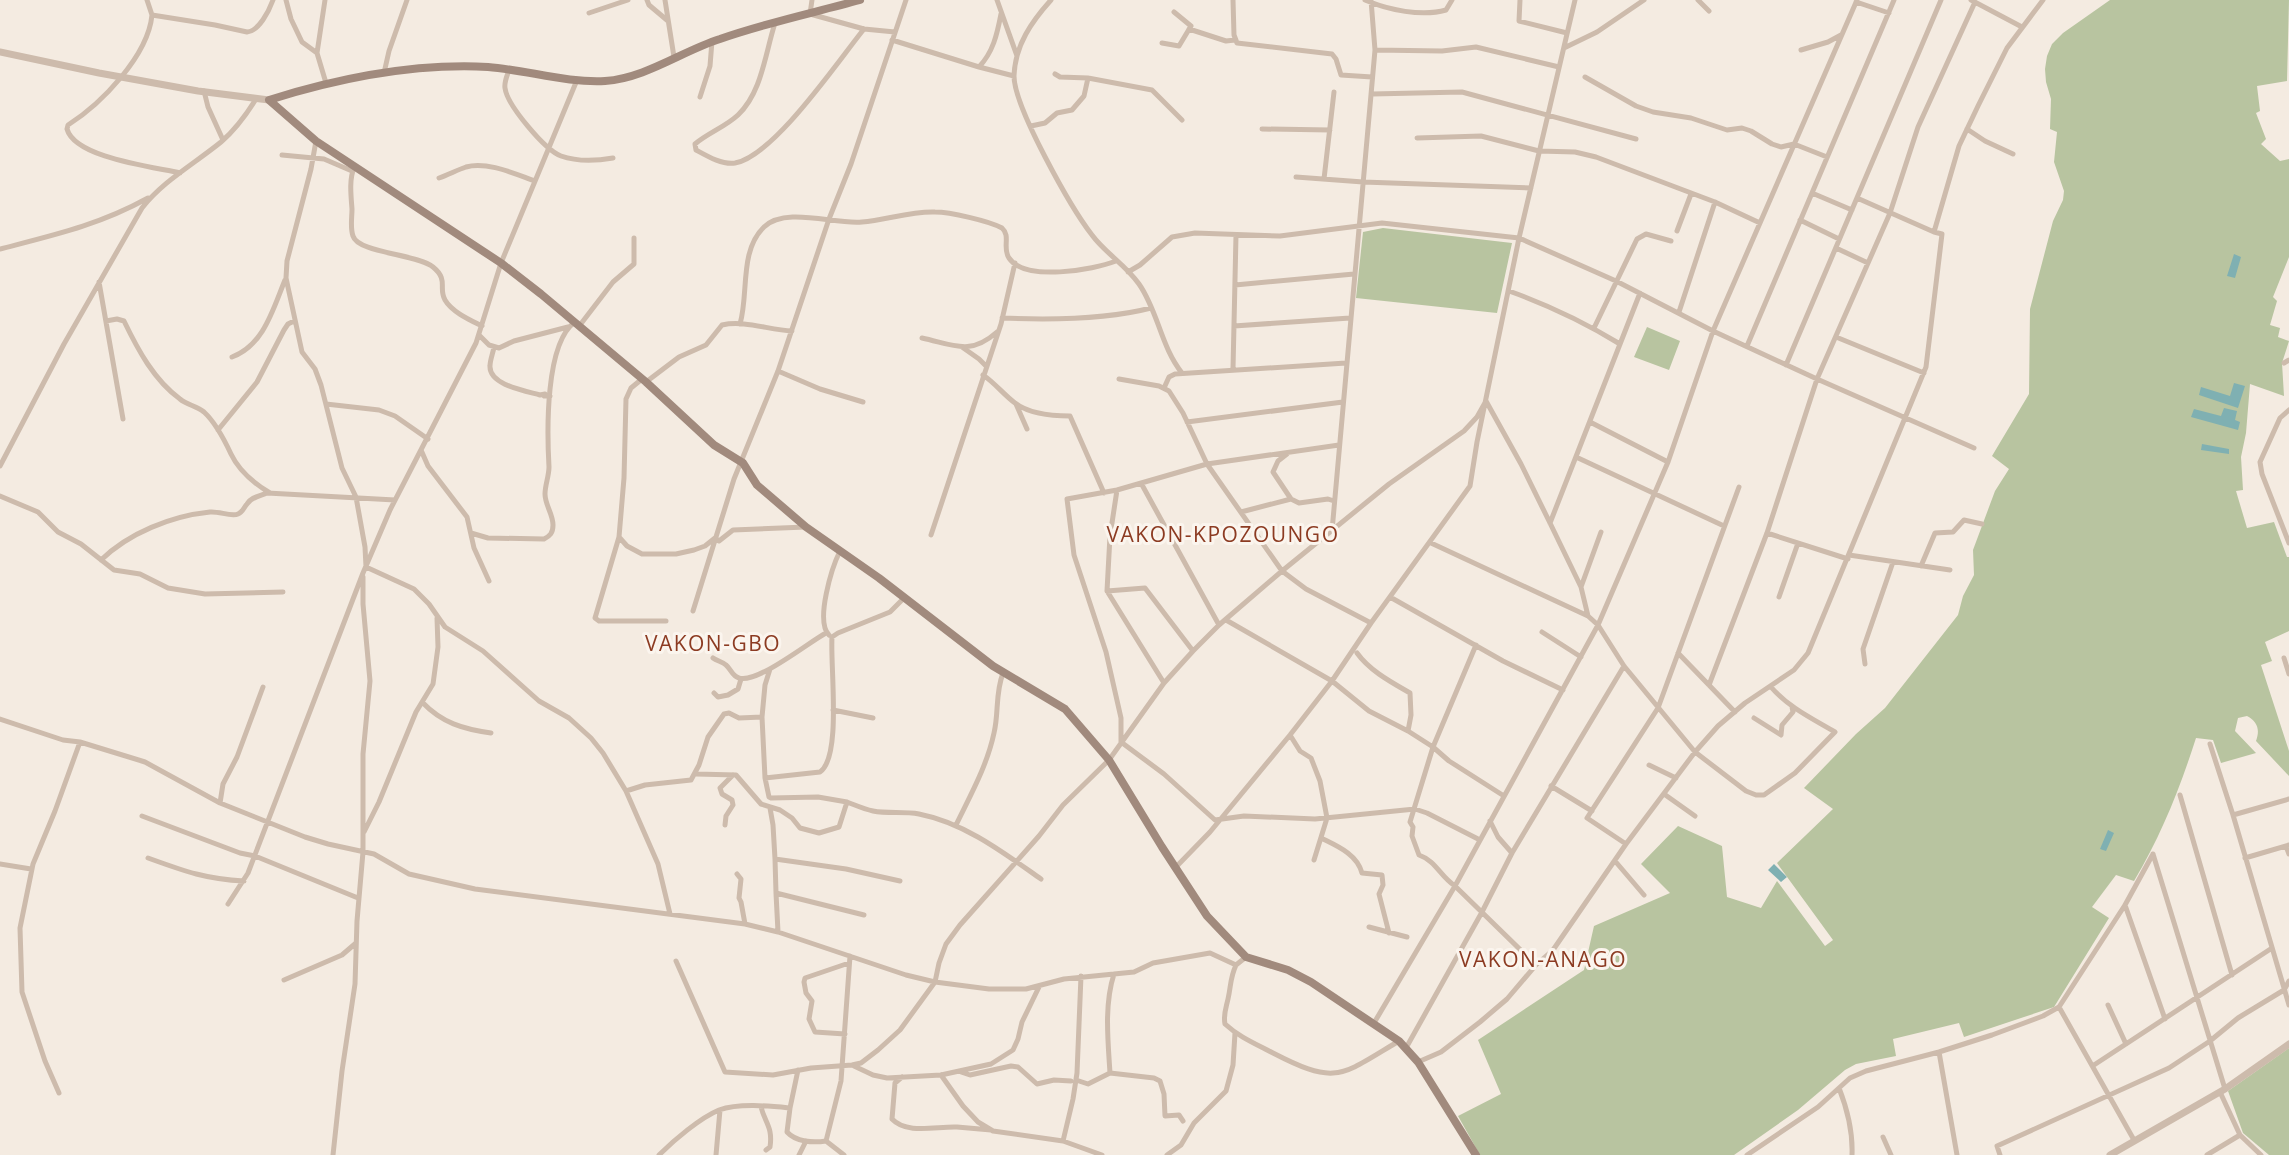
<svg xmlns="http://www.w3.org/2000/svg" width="2289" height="1155" viewBox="0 0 2289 1155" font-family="'Open Sans',sans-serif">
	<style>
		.green { fill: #b8c4a0 }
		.water { fill: #7fb0b2 }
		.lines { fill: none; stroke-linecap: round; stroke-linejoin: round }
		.minor { stroke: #cdbbac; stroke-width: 5 }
		.tertiary { stroke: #cdbbac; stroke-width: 7 }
		.secondary { stroke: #a18a7d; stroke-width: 8 }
		.labels { text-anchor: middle; stroke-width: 6; stroke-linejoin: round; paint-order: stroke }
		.quarter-label { font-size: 21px; letter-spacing: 1.5px; fill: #8c3b22; stroke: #fbf5ee }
	</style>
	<rect width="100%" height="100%" fill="#f4ebe1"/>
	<path class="green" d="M2110,0H2289L2287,81L2257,86L2260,111L2256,113L2266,139L2261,144L2280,161L2289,159V257L2273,297L2277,301L2270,325L2280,328L2278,337L2289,341L2282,363L2284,396L2250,384L2246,433L2241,457L2243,490L2236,491L2247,528L2274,522L2287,557H2289V631L2265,642L2272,661L2261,665L2289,751V776L2256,741C2260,730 2258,722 2247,716L2238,718L2235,731L2256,753L2221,763L2213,740L2196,738C2180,788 2161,836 2134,881L2116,875L2092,907L2109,918L2054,1007L1964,1037L1959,1023L1893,1039L1896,1056L1856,1064L1845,1070L1798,1110L1734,1155H1480L1458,1116L1501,1094L1478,1040L1584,970L1594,926L1670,893L1641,864L1678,826L1722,846L1727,897L1761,908L1777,881L1825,946L1833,940L1777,863L1833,809L1804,788L1856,734L1885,708L1958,615L1963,596L1974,575L1973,550L1995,491L2009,469L1992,456L2029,394L2030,309L2053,221L2063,200L2064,191L2054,162L2057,132L2050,129L2051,99L2046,82L2045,69L2047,56L2052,44L2063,33Z
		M1383,228L1512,243L1497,313L1356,298L1363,232Z
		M1647,327L1680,341L1669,370L1634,357Z
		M2289,1048V1155H2269L2243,1133L2228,1091Z"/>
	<path class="water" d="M2234,254L2241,257L2235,278L2227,276Z
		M2234,383L2245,386L2238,408L2199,395L2201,387L2230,396Z
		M2224,408L2237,411L2235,420L2240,422L2238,430L2191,417L2194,409L2221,416Z
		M2202,444L2229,449V454L2201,450Z
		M2108,830L2114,833L2106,851L2100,849Z
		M1774,864L1787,877L1781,882L1768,870Z"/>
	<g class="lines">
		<path class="minor" d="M147,0L152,15L215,25L247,32C259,31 269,11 273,0
			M286,0L291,19L302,42L317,53L326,83
			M647,0L649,5L668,21
			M665,0L674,57
			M812,0L810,14L864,29L895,32
			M997,0L1017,56
			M1051,0C1032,21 1015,45 1014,76C1014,107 1071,208 1092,235C1105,253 1126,265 1139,284C1158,311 1161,347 1182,373
			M1233,0L1234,35L1237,43L1332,54L1336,59L1341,75L1372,77
			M1365,0C1388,10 1422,17 1446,10L1452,0
			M1520,0L1519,21L1567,33
			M1698,0L1709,11
			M1971,0L2022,27
			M1856,2L1889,13
			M589,13L628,0
			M152,15C148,56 101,104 68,125L67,129C75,158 154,167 180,173
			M775,23C765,54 762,92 738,115C725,127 708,133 695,144L696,150C707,156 722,165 735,163C774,156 838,61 864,29
			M1189,29L1226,41L1235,40
			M892,40L979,67L1014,76
			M1162,43L1179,46L1191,26L1174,12
			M1564,48L1597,32L1644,0
			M1375,50L1442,51L1476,47L1559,67
			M1801,50L1828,42L1841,35
			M317,53L325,0
			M979,67C993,52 997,35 1001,14
			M509,70C507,76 504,82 505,88C507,105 545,150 561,156C578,162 596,161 613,158
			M384,73L389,51L407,0
			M1055,74L1060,77L1088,78L1152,90L1182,120
			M1585,77L1636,106L1653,112L1691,118L1727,130L1742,128L1751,131L1772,144L1781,147L1794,144L1827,157
			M204,91L208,107L223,140
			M1372,94L1462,92L1636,139
			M700,97L710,66L712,41
			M1031,126L1045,123L1057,113L1072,110L1084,96L1088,78
			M1262,129L1330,130
			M1967,129L1985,141L2013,154
			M1417,138L1481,136L1539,151L1575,152L1596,157L1715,202L1760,223
			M316,141L311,169L287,261L286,278L302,352L315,369L321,385L342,468L356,497L365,547L366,567L414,589L429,604L445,627L483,651L539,701L569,718L591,738L603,753L626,791L645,785L691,780L699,765L708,737L724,714L729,713L739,718L762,717L765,685L770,669
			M282,155L324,159L352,171
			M354,168C349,179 351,196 352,209C352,217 350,228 353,236C358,253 417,254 433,267C449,280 438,288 445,300C452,312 470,320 482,326
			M1296,177L1363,182L1531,188
			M439,178C448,175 457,170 466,167C487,161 515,174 535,181
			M1324,179L1334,92
			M1812,193L1852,210
			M1857,198L1934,232
			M1800,220L1839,239
			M1677,231L1691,194
			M1836,248L1868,263
			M0,249C54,235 99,225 148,198
			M1128,272L1140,265L1172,237L1195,233L1280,236L1382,223L1519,238L1616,281L1713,331L1817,379L1974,448
			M99,282L123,419
			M1235,285L1354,274
			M1509,291C1548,305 1584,322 1620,344
			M1679,312L1715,202
			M1002,318C1049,320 1105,320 1151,308
			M106,321L117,319L124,321C138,350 154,380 180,399C187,405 197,406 204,412C216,423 224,439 231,454C239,471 255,484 270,493
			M740,324C749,294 739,251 764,227C786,206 835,225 862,222C886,220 911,211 935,212C950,212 989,221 1002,228C1011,236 1002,248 1009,258C1025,282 1093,270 1116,261
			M580,325L613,282L634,264V238
			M1234,326L1350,318
			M1594,328L1637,239L1646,234L1671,241
			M479,335L489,345L499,348L514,341L568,327
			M1836,337L1924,373
			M922,338C954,345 970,356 997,332
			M1747,346L1894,0
			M494,347C493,353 490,360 490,366C489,385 526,391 540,395L545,394L544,396H550
			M962,347L979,359L986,366
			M232,357C264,345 273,309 285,280
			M2284,363L2289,360
			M1786,365L1941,0
			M1233,369L1236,235
			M778,371L820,389L863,402
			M983,375C995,383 1004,395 1015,403C1029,414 1054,416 1070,416L1104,493
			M642,379L631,388L626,399L624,478L619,537L595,618L599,621H666
			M1119,379L1159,386L1169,391L1183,413L1207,464L1282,571L1306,589L1371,623
			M646,382L679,357L706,345L722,325C745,320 769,330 792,331
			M1164,388L1169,377L1175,374L1346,363
			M326,404L379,410L395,416L428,439
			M1016,404L1027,429
			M2289,410L2280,418L2260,462L2262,474L2289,543
			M1187,422L1343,402
			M1590,422L1668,462
			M218,430L257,382L284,330L288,324L294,321
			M1339,445L1207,464L1117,490L1067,499L1074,555L1106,652L1121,718V742L1164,774L1215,820L1244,816L1315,819L1415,809L1427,813L1480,840
			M421,450L428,466L467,517L474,548L489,581
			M1287,454L1278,461L1273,472L1291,499
			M1576,457L1724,526
			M0,466L64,344L142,208C163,181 194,164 221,142C235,130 246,115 256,99
			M1141,483L1219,625
			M1117,490L1110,536L1107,591L1164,683
			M0,496L38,512L58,532L81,544L114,570L140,574L168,588L205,594L283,592
			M1241,512L1291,499L1299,503L1328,499L1334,501
			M1550,523L1640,293
			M1332,531L1375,50L1371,0
			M471,533L488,538L544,539C550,536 553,533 553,525C553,514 545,505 545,494C545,485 549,476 549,467C547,432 545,343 575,322
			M1767,533L1848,559
			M931,535L1001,324L1015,263
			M619,537L627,546L642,554H676L694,550L705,546L715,538L719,541L733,530L806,527
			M1431,543L1588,616
			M1849,555L1950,570
			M101,560C129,533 171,516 210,512C219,511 231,517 238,514C243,512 244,507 247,504C251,497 260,496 267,493L395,500
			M1921,566L1935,533L1953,532L1964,520L1982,524
			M1581,587L1601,532
			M1107,591L1145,588L1193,651
			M1390,597L1503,661L1563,690
			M1779,597L1798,543
			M693,611L734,479L778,371L829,219L851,164L906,0
			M1226,620L1332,681L1369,711L1408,731
			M1542,632L1581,657
			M829,635C815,621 832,567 840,551
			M1476,645L1433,747L1449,761L1504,796
			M1357,653C1370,671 1391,682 1410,693L1411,715L1408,731L1433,747L1410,822L1413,827L1412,836L1419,855C1436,861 1440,876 1455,886L1536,965
			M1678,653L1735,712
			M713,658C717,661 723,662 726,665C731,669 732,676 739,678C757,684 809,642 826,633
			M2284,658L2289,674
			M1865,664L1863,649L1893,562
			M1709,685L1767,533L1817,379L1890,213L1918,127L1975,2
			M714,693L718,697L728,695L738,689L741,679
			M422,702C442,723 463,729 491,733
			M833,710L873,718
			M762,717L765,778
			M1754,718L1781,735L1782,725L1793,712L1792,707
			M0,719L63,740L80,742L145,762L220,803L305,837L328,844L374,854L409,874L475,889L745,924L778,932L906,975L935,982L989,989H1026L1064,979L1134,972L1153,963L1210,953L1236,965L1246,957
			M1290,735L1300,751L1311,758L1320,781L1327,818L1314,860
			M2210,744L2233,815L2289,1005
			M1649,765L1676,778
			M696,774L736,775L761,804L780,810L792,818L800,828L819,833L839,827L847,802C855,805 864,809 873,811C888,814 904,811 919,814C965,823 1004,853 1041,879
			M1551,786L1592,811
			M626,791L658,864L670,914
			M1664,794L1695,816
			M2180,795L2232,975
			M847,802L818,797L771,798L769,797L765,778L820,772C842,757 830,666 832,637L838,633L890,612L904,598
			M220,803L223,784L237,757L263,687
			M770,808L773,825L775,859L846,869L900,881
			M2233,815L2289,799
			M142,816L240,853L255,856L358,898
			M1490,821L1498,837L1512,853
			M725,825L726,816L733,805L732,800L722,794L720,788L733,775
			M956,825C970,796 987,766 994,733C999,712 995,694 1003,673
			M364,832L379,802L416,712L433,684L438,647L437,618
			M1321,838C1337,846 1357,854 1362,873L1382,875L1383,885L1379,894L1389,933
			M1626,844L1587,818L1658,708L1739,487
			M2286,846L2289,854
			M2153,854L2225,1089
			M148,858C184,871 205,879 244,881
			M2245,858L2289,845
			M775,859L776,893
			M1615,861L1644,895
			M0,864L31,869
			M1175,868L1210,832L1290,735L1332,681L1371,623L1470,486L1477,442L1519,238L1575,0
			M737,874L741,879L739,898L741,902L745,924
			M228,904L248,873L363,573L390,510L476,343L501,263L577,80
			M2125,905L2165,1019
			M1369,927L1407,937
			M778,932L776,893L864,915
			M676,961L725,1072L773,1075L811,1068L852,1065L861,1063L878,1050L900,1030L935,982L939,963L946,944L960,925L1039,836L1063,805L1109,760L1164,683L1193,651L1219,625L1282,571L1389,484L1464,431L1477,417L1486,401L1521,464L1550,523L1581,587L1588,616L1598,625L1624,666L1695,752L1746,791L1756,795H1764L1795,773L1835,732C1813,719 1788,707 1771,687
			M1236,965C1230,978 1231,986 1228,999C1226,1008 1223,1015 1225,1024C1239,1037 1256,1044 1273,1053C1337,1086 1340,1076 1399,1041
			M284,980L342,955L356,943
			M2108,1005L2126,1044
			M2059,1007L2134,1140
			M1374,1023L1455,886L1598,625L1668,462L1713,331L1857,0
			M845,1034L815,1032L809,1019L812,1001L806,993L804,982L805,978L849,963
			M1406,1048L1482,912L1512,853L1624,666
			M1939,1052L1957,1155
			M1418,1062L1441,1052L1480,1022L1507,999L1536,965L1553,950L1626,844L1695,752L1718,726L1745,703L1794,670L1808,653L1926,367L1942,234L1934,232L1959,146L1978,106L2007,48L2043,0
			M2094,1065L2272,948
			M854,1066L873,1075L887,1078L941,1075L991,1064L1013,1050L1018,1039L1022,1022L1039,987
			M961,1072L970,1075L1011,1066L1018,1067L1037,1084L1054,1080L1071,1081
			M1110,1073C1108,1041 1104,1005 1114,974
			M941,1075L963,1106L978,1122L993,1131L1063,1141L1102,1155
			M902,1077L895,1083L892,1119C907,1135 937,1126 957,1127C969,1128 980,1129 991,1130
			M1076,1080L1088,1084L1110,1073L1154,1078L1160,1081L1164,1094L1165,1116L1179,1115L1183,1121
			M1839,1088C1848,1111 1853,1131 1852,1155
			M2220,1092L2240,1135L2261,1155
			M59,1093L45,1061L22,992L20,928L33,864L55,811L80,742
			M761,1107C765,1123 773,1127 770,1147L766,1150
			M790,1108L787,1132C796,1142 813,1143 826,1141
			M1883,1137L1891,1155
			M1063,1141L1073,1099L1077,1073L1081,976
			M333,1155L342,1071L355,984L357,921L363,852V754L370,681L363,604V577
			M659,1155C674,1140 700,1118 719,1110C739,1103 769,1106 790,1108L798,1070
			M716,1155L720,1110
			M799,1155L806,1141
			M844,1155L826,1141L841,1081L850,956
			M1167,1155L1181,1145L1194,1123L1226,1091L1233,1065L1235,1033
			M1747,1155L1818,1107L1850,1078L1866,1071L1939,1052L1992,1035L2043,1016L2059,1007L2125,905L2153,854
			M2000,1155L1997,1146L2169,1068L2210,1041L2238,1018L2284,990L2289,981
			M2207,1155L2240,1135"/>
		<path class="tertiary" d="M0,52L99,73L198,91L269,100
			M2110,1155L2225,1089L2289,1044"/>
		<path class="secondary" d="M860,0C813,13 765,23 720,39C682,51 646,78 605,81C566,83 527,70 488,67C414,63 339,78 269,100L316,141L501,263L541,294L646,382L714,445L743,463L757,485L806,527L879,578L993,666L1065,709L1109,760L1162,847L1207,916L1246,957L1288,970L1311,982L1399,1041L1418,1062L1476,1155"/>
	</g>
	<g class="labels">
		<g class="quarter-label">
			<text x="1223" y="542">VAKON-KPOZOUNGO</text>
			<text x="713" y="651">VAKON-GBO</text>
			<text x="1543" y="967">VAKON-ANAGO</text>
		</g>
	</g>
</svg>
